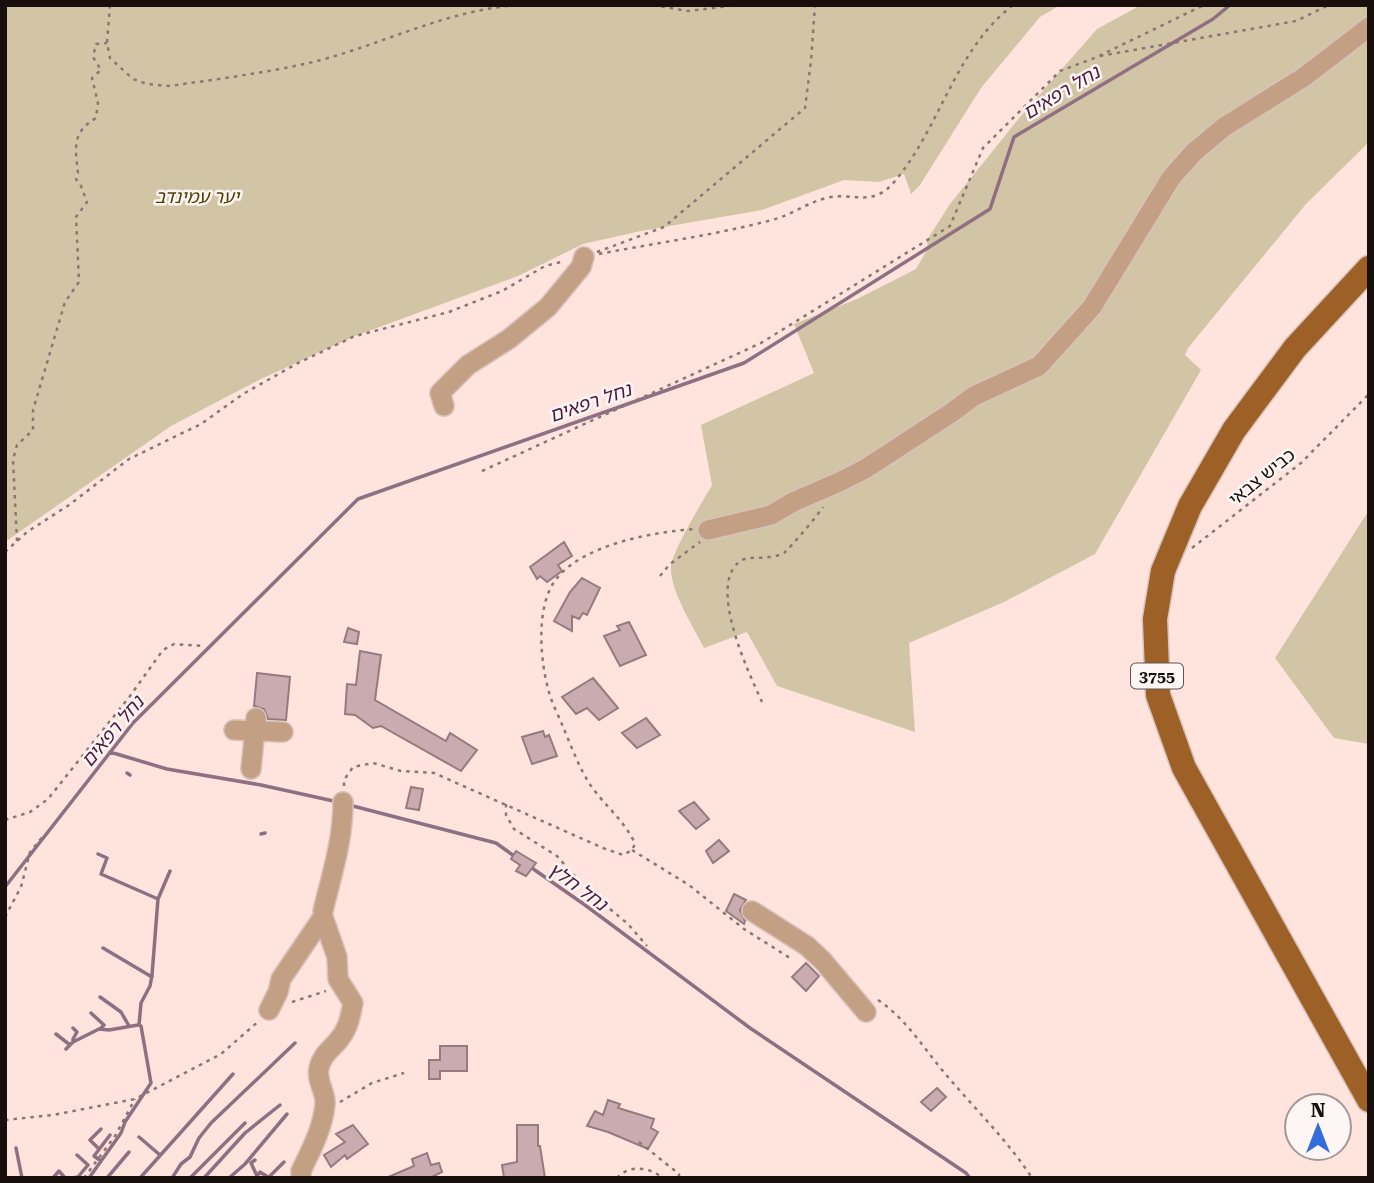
<svg xmlns="http://www.w3.org/2000/svg" width="1374" height="1183" viewBox="0 0 1374 1183" font-family="'Roboto Serif','Noto Sans Hebrew',serif">
	<style>
		.green { fill: #d2c5a6 }
		.lines { fill: none; stroke-linecap: round; stroke-linejoin: round }
		.stream { stroke: #916f82; stroke-width: 3.5 }
		.building { fill: #caabb0; stroke: #977a7e; stroke-width: 2 }
		.minor-casing { stroke: #d9c2bc; stroke-width: 22 }
		.major-casing { stroke: #d9c2bc; stroke-width: 27 }
		.path { stroke: #897773; stroke-width: 2.5; stroke-dasharray: 3.5 5; stroke-linecap: butt }
		.minor { stroke: #c3a084; stroke-width: 19 }
		.major { stroke: #9d6026; stroke-width: 24 }
		.labels { text-anchor: middle; stroke-width: 5; stroke-linejoin: round; paint-order: stroke }
		.shield { fill: #fdf6f4; stroke: #5d5452; stroke-width: 2 }
		.shield-label { font-size: 16px; font-weight: bold; fill: #180e0c }
		.park-label { font-size: 18px; font-style: italic; fill: #513c00; stroke: #fdf6f4 }
		.street-label { font-size: 18px; fill: #180e0c; stroke: #fdf6f4 }
		.water-label { font-size: 19px; font-style: italic; fill: #4e173d; stroke: #fdf6f4 }
	</style>
	<rect width="100%" height="100%" fill="#fee4dd"/>
	<path class="green" d="M5,5H1060L1040,17L981,88L920,185L911,194L904,174L879,182L844,180L762,210L641,231L583,244L518,276L355,336L261,379L171,426L5,542Z
		M1141,5H1369V142L1306,204L1188,348L1185,355L1201,370L1095,554L1004,602L909,643L915,732L777,686L747,632L704,648C693,626 670,591 671,567C671,553 704,499 712,485L701,425L814,373L794,324L857,299L916,269L928,248L927,240L950,204L1020,117L1097,29Z
		M1369,510V744L1334,738L1275,658Z"/>
	<g class="lines">
		<path class="stream" d="M110,752L167,769L261,785L338,802
			M127,773L130,775
			M349,805L496,843L517,858
			M261,834L265,833
			M98,854L107,858L101,874L158,899
			M529,866L585,905L750,1028L966,1173L970,1178
			M5,887L133,723L358,499L744,363L990,209L1014,137L1213,19L1230,5
			M103,948L152,977
			M100,997L121,1012L129,1026
			M91,1013L104,1025L101,1028
			M56,1034L70,1045
			M73,1042V1039L77,1032L73,1028
			M66,1049L73,1042L99,1029L109,1030L138,1025
			M139,1137L160,1155
			M16,1148L22,1178
			M99,1149L90,1140L101,1129
			M255,1160L251,1163L257,1176L260,1172L268,1177
			M101,1161L94,1156L110,1135
			M53,1178L59,1171L65,1178
			M72,1178L78,1177L88,1165L77,1155
			M89,1178L121,1133L125,1122L151,1083L141,1026L139,1025L141,1003L150,986L152,975L158,899L170,871
			M107,1178L129,1152
			M140,1178L233,1074
			M172,1178L181,1164L190,1157L199,1138L211,1123L295,1043
			M190,1178L245,1123
			M204,1178L245,1133L280,1105
			M229,1178L245,1164L287,1114
			M268,1178L284,1162"/>
	</g>
	<path class="building" d="M564,542L572,556L558,565L562,571L547,582L540,576L537,579L530,567Z
		M582,578L600,588L587,615L583,613L579,619L572,616V631L554,621L570,592Z
		M629,622L646,655L620,666L604,636L620,630L617,626Z
		M348,628L359,632L357,644L344,642Z
		M360,651L381,655L375,700L446,741L450,733L477,750L461,771L381,726L373,728L355,715L345,714L347,684L356,685Z
		M257,673L290,677L286,720L268,719L264,709L254,706Z
		M593,678L618,708L599,720L587,708L576,714L562,697Z
		M646,718L660,735L637,748L622,733Z
		M543,731L545,737L549,735L557,756L532,764L522,737Z
		M411,787L423,789L419,810L406,808Z
		M694,802L709,819L696,829L679,811Z
		M719,840L729,851L713,863L706,851Z
		M516,851L536,863L526,876L516,871L520,865L511,859Z
		M734,894L746,900L740,910L745,921L744,924L726,911Z
		M806,963L819,976L806,991L792,977Z
		M440,1046H467V1071H440V1079H429V1060H440Z
		M937,1088L946,1097L931,1111L921,1102Z
		M608,1100L620,1104L618,1108L654,1119L651,1128L658,1132L648,1149L608,1132L587,1126L595,1111L603,1115Z
		M353,1125L368,1144L347,1159L345,1155L331,1167L324,1155L345,1142L336,1134Z
		M517,1125H538V1146H540L545,1178H504L502,1165L517,1162Z
		M427,1153L431,1165L439,1163L442,1172L430,1178H386L414,1166L412,1159Z"/>
	<g class="lines">
		<g class="minor-casing">
			<path id="minor" d="M444,406L440,393L468,365L509,339L548,307L581,267L584,257
				M708,530L771,515L793,502L837,483L865,469L951,413L974,396L1039,366L1092,307L1171,178L1194,152L1224,127L1304,77L1369,27
				M234,730L283,732
				M251,769L256,718
				M323,911C332,874 343,840 343,802
				M752,911L807,946L823,961L866,1012
				M269,1010L278,992L281,979L323,917L337,957L338,979L353,1003C350,1018 348,1030 337,1042C329,1051 322,1055 319,1068C316,1081 326,1092 325,1104C323,1128 311,1150 301,1171V1178"/>
		</g>
		<g class="major-casing">
			<path id="major" d="M1369,268L1295,348L1234,430L1190,506L1163,571L1155,619L1158,695L1184,768L1369,1100"/>
		</g>
		<path class="path" d="M110,5L107,43L110,58L133,79L147,84L170,86C217,79 266,73 313,62C382,45 448,9 520,5
			M653,5L688,11L738,5
			M1100,56L1296,21L1329,5
			M597,252L664,227L805,108L811,61L815,5
			M599,254C656,243 715,235 772,220C791,215 807,203 826,198C852,191 872,209 895,181C941,126 954,51 1013,5
			M482,471L761,343L950,226L983,148L1060,71L1097,57L1204,5
			M17,541L13,460L17,445L33,430V410L65,302L79,282L76,217L87,202L81,186L76,179L78,173C75,147 72,132 96,118L98,103L92,78L101,70L93,57L96,44L107,43
			M1192,548L1301,463L1369,394
			M5,552L27,532L69,505L129,459L201,424L243,394L298,363L355,336L449,312L502,291L545,266L565,261
			M660,576L670,564L700,542
			M762,702C749,673 705,582 742,560C750,556 760,559 769,557C773,557 781,555 784,553C790,548 819,514 823,507
			M344,786V780L353,767L373,763L401,771L434,773L603,848L623,855L632,850L635,844C624,818 598,801 585,776C576,760 570,743 563,727C559,716 552,704 549,692C540,662 535,604 557,578C585,544 653,532 695,529
			M506,804V815L514,829L557,856L586,889L628,924L647,946
			M5,820L30,812L48,799L130,696L163,650L174,644L203,646
			M632,850L689,885L744,929L790,958
			M5,917L21,887L30,852L45,834
			M878,1000C907,1019 926,1052 948,1077C976,1110 1008,1141 1032,1178
			M292,1002L326,991
			M340,1102L372,1083L404,1073
			M5,1120L53,1115L135,1099L221,1054L260,1020
			M639,1142L679,1174V1178
			M84,1178L115,1136L135,1099
			M617,1178C630,1164 649,1167 663,1178"/>
		<use href="#minor" class="minor"/>
		<use href="#major" class="major"/>
	</g>
	<g class="labels">
		<rect class="shield" x="1131" y="663.5" width="52" height="25" rx="5"/>
		<g class="shield-label">
			<text x="1157" y="682">3755</text>
		</g>
		<g class="park-label">
			<text x="197" y="203">יער עמינדב</text>
		</g>
		<g class="street-label">
			<text transform="translate(1262 477) rotate(-39)" y="6">כביש צבאי</text>
		</g>
		<g class="water-label">
			<text transform="translate(1061 92) rotate(-31)" y="7">נחל רפאים</text>
			<text transform="translate(590 402) rotate(-19)" y="7">נחל רפאים</text>
			<text transform="translate(112 731) rotate(-50)" y="7">נחל רפאים</text>
			<text transform="translate(578 886) rotate(36)" y="7">נחל חלץ</text>
		</g>
	</g>
	<rect width="1374" height="1183" fill="none" stroke="#180e0c" stroke-width="14"/>
	<g transform="translate(1318 1127)"><circle r="33" fill="#fdf6f4" stroke="#a19997" stroke-width="2"/>
	<path d="M0-5L12 26L0 18L-12 26Z" fill="#356cdb"/>
	<text y="-10" font-size="19" font-weight="bold" text-anchor="middle" fill="#180e0c">N</text>
	</g>
</svg>
